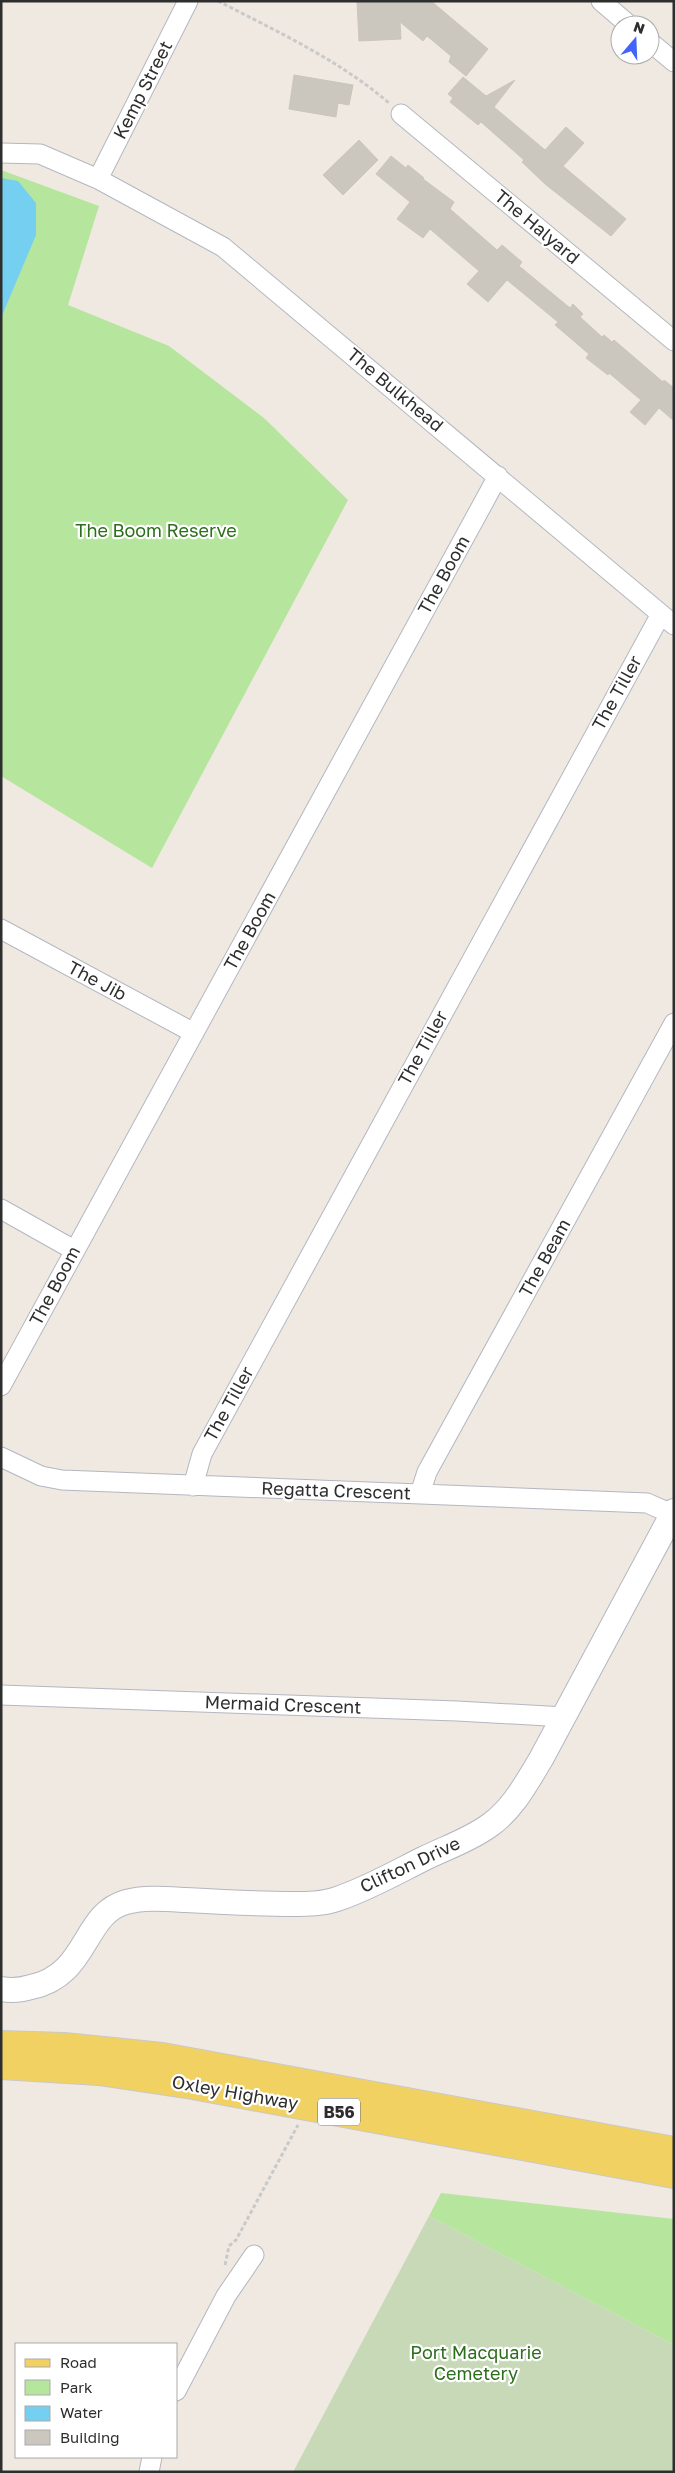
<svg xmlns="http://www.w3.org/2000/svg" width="675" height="2473" viewBox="0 0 675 2473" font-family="'Golos Text',sans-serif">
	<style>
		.green { fill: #b6e59e }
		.cemetery { fill: #c8d9b8 }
		.water { fill: #75cff0 }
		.building { fill: #cbc7bf; stroke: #cbc5ba }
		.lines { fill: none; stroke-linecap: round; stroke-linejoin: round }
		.minor-casing { stroke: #b4b7c1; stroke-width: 21 }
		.tertiary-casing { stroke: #b4b7c1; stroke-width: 26 }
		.primary-casing { stroke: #c9c9c9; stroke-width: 30 }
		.path { stroke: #c9c9c9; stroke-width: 3; stroke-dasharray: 4 2.5; stroke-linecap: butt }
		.minor { stroke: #fff; stroke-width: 19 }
		.tertiary { stroke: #fff; stroke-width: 24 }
		.primary { stroke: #f2d163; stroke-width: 28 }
		.labels { text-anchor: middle; stroke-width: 4.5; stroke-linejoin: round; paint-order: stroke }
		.shield { fill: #fff; stroke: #6d6d6d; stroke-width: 1 }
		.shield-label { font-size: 16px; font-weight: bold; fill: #2e2e2e }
		.street-label { font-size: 18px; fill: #2e2e2e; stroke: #fff }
		.park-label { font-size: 18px; fill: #2c6e1b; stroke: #fff }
	</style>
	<rect width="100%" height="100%" fill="#efe9e1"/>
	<path class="green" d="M1,170L99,206L68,305L169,346L264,418L348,500L152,868L1,776Z
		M441,2193L674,2219V2345L429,2216Z"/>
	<path class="cemetery" d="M429,2216L674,2345V2472H293Z"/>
	<path class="water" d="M1,178L18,181L36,203V235L1,318Z"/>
	<path class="building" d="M357,1H431L488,49L466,76L449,62L451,56L427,36L423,41L400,22L401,39L359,41Z
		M294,75L353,85L349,105L338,103L336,117L289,109Z
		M463,77L486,96L515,80L494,107L545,150L566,127L584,143L563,166L626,219L611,236L545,184L522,162L524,160L481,122L478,125L450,102L453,98L448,94Z
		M359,140L378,160L343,195L323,175Z
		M391,156L406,168L408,165L424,178L423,179L454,202L450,209L497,250L502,245L522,262L519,266L570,308L573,304L583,314L580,317L602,337L604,335L612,342L614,340L663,382L664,380L674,388V421L659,408L645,425L630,412L641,400L609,373L608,375L586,358L589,354L555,325L558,322L507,280L488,302L467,284L479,271L430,229L423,238L397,219L410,202L376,174Z"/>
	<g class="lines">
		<g class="minor-casing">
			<path id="minor" d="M601,1L629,25
				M650,42L674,62
				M401,114L674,341
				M1,153L40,154L98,179L223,247L674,625
				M98,179L188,1
				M1,929L194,1033
				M1,1209L74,1250
				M1,1386L498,476
				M1,1457L41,1476L62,1480L647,1503L672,1514
				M193,1486L202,1454L661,614
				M420,1494L427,1472L674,1023
				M1,1695L457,1711L565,1717
				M176,2391L226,2296L254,2255
				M149,2472L152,2457"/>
		</g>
		<g class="tertiary-casing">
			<path id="tertiary" d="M1,1989C11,1991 21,1990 31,1987C89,1975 82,1914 126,1902C145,1897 167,1899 186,1900C221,1902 257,1904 292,1904C307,1904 323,1904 337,1899C367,1889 395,1873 423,1859C445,1848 470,1840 490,1825C513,1809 527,1782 541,1759L674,1511"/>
		</g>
		<g class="primary-casing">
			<path id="primary" d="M1,2045L64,2047L162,2057L674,2151
				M1,2065L99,2071L193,2085L674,2174"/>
		</g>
		<path class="path" d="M218,1C276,31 339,60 389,103
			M225,2265L229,2246L236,2240L298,2125"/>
		<use href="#minor" class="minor"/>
		<use href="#tertiary" class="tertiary"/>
		<use href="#primary" class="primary"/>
	</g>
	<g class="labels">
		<rect class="shield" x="318" y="2098.5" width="42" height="27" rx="4"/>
		<g class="shield-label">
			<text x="339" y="2118">B56</text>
		</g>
		<g class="street-label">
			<text transform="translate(143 90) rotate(-63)" y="6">Kemp Street</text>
			<text transform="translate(537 227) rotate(40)" y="6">The Halyard</text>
			<text transform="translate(395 390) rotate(40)" y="6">The Bulkhead</text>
			<text transform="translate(444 575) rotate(-61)" y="6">The Boom</text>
			<text transform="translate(617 693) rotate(-61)" y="6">The Tiller</text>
			<text transform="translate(250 931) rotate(-61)" y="6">The Boom</text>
			<text transform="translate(97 981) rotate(28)" y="6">The Jib</text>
			<text transform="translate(423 1048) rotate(-61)" y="6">The Tiller</text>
			<text transform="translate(545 1258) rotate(-61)" y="6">The Beam</text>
			<text transform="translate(55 1286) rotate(-62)" y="6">The Boom</text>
			<text transform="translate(229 1404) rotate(-61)" y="6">The Tiller</text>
			<text transform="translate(336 1491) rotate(2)" y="6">Regatta Crescent</text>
			<text transform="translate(283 1705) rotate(2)" y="6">Mermaid Crescent</text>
			<text transform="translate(410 1865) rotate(-25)" y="6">Clifton Drive</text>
			<text transform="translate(235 2093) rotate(10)" y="6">Oxley Highway</text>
		</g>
		<g class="park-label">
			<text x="156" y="537">The Boom Reserve</text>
			<text x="476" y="2359">Port Macquarie<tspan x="476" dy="21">Cemetery</tspan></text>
		</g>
	</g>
	<rect width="675" height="2473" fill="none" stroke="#2e2e2e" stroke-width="5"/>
	<rect x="15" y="2343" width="162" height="115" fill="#ffffff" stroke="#ababab"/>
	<rect x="25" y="2359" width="25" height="8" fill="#f2d163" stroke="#ababab"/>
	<text x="60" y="2368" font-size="15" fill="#2e2e2e">Road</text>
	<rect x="25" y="2380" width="25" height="15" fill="#b6e59e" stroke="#ababab"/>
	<text x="60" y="2393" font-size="15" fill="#2e2e2e">Park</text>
	<rect x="25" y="2406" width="25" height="15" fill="#75cff0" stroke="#ababab"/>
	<text x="60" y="2418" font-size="15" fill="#2e2e2e">Water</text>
	<rect x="25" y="2430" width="25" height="15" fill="#cbc7bf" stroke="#ababab"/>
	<text x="60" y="2443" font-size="15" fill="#2e2e2e">Building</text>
	<g transform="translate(635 40) rotate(19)"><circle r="24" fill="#ffffff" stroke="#ababab"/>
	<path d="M0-4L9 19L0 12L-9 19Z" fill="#4264fb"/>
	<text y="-8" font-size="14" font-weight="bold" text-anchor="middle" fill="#2e2e2e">N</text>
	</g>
</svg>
